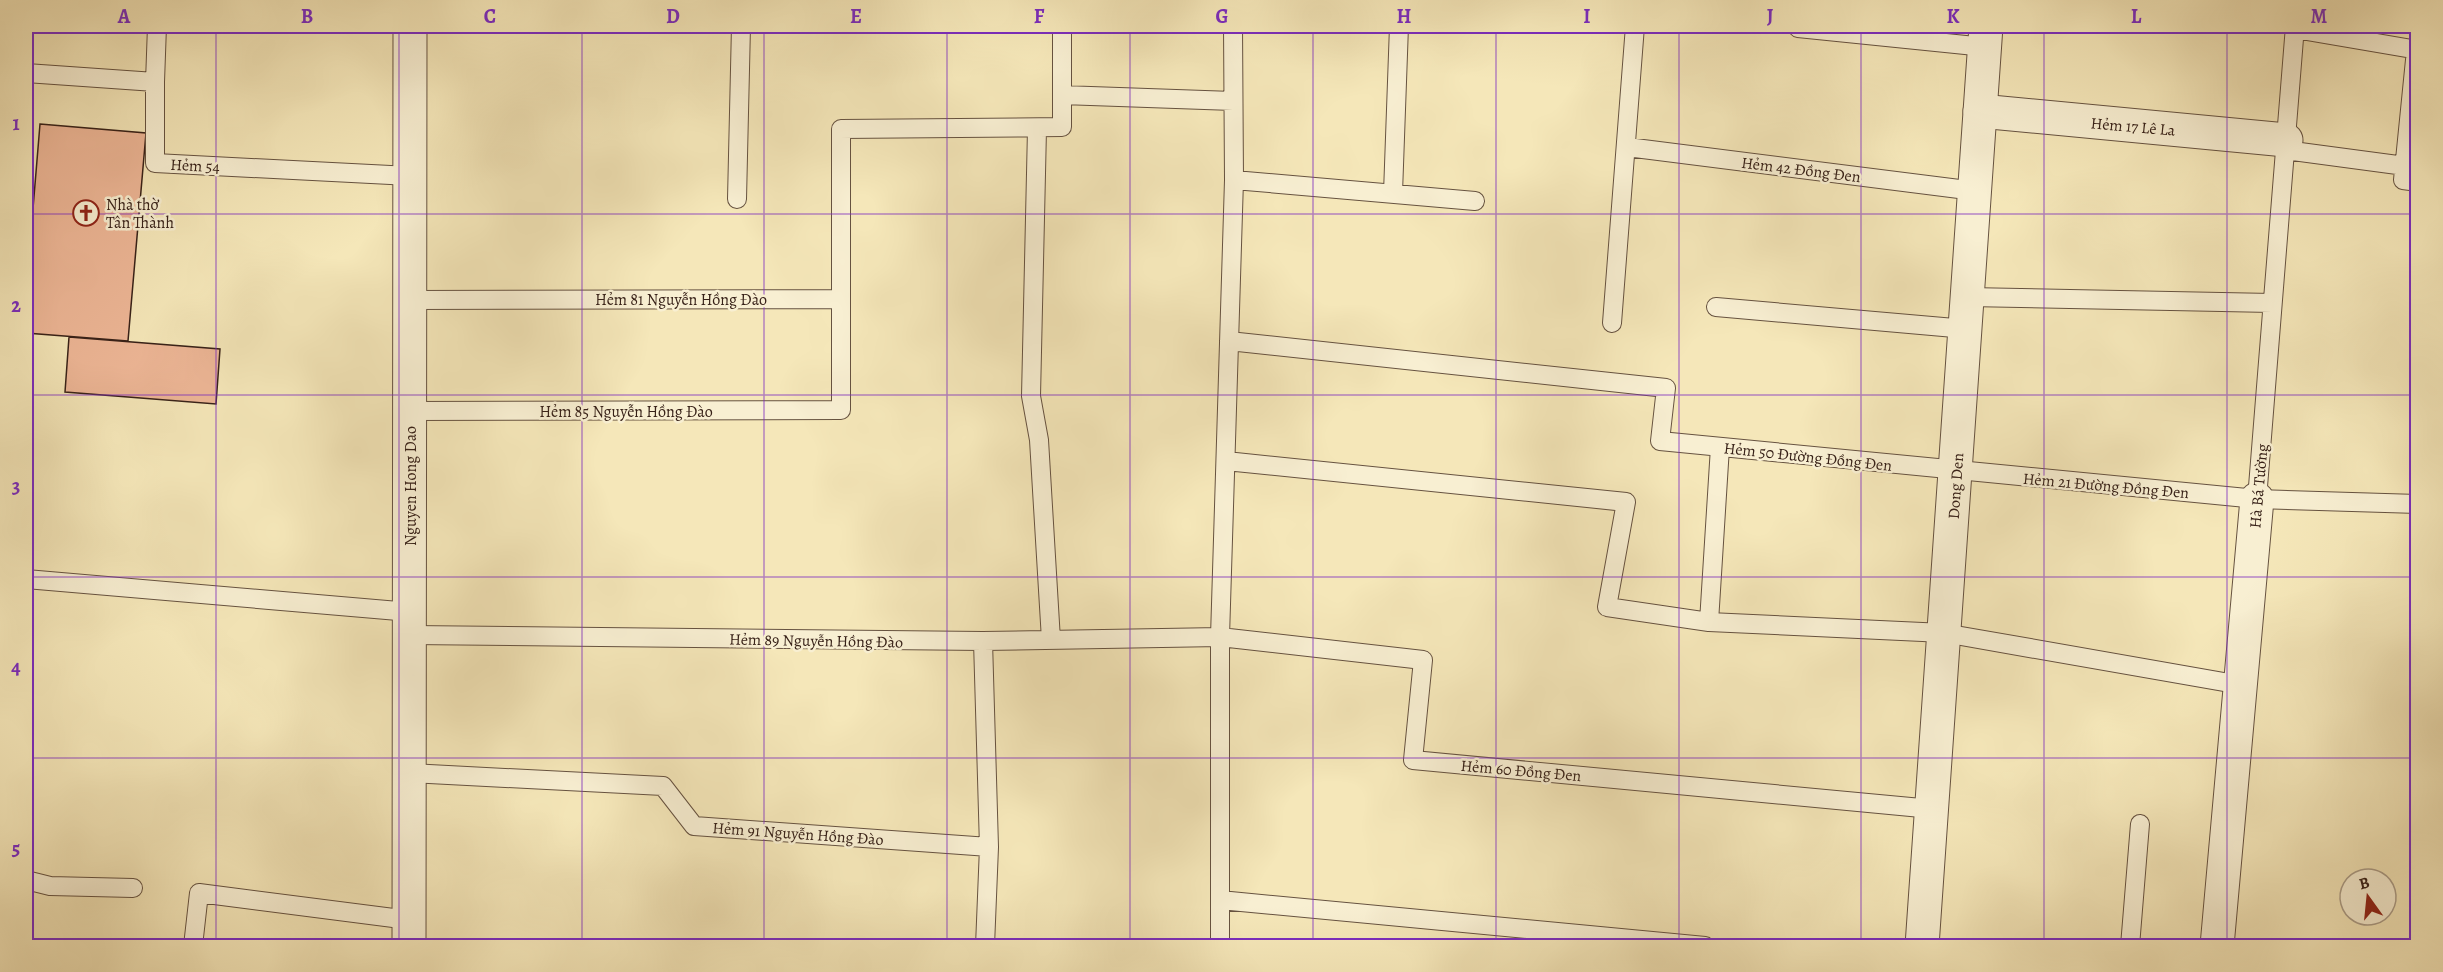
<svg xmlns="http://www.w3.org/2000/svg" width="2443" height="972" viewBox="0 0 2443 972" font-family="Alegreya,serif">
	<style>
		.building { fill: #edb696; stroke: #372118; stroke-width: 1.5 }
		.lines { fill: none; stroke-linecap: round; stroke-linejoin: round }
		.service-casing { stroke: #665240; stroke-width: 20 }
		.minor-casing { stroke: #665240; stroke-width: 35 }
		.tertiary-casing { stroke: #665240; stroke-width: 35 }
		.service { stroke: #f8efd2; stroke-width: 18 }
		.minor { stroke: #f8efd2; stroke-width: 33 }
		.tertiary { stroke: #f8efd2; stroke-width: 33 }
		.grid { fill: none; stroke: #7b2cbf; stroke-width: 1.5; stroke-opacity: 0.55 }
		.labels { text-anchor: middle; stroke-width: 5; stroke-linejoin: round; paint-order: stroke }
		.street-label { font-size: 16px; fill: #372118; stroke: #f8efd2 }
		.poi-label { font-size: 16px; fill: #372118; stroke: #f8efd2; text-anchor: start }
		.neatline { fill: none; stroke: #7b2cbf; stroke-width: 2 }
		.grid-label { font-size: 20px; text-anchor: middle; font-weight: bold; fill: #7b2cbf }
	</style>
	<rect width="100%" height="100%" fill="#f5e7b9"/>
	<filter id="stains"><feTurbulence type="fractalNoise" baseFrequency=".00333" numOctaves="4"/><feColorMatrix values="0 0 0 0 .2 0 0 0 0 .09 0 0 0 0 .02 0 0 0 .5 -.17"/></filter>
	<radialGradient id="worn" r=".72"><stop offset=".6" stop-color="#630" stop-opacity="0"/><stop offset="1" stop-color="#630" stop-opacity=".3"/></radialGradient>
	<path class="building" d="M40,124L146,133L128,341L26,333V293Z
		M69,337L220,349L216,404L65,392Z"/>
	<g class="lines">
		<g class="service-casing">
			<path id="service" d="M1798,28L1985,47
				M2295,29L2418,50
				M2416,50L2403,180L2418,182
				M26,73L155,82V163L410,176
				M155,82L157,26
				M1062,95L1233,101
				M1037,129L1031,396L1039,440L1051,640
				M1627,147L1975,191
				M2285,150L2405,166
				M1234,180L1475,201
				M1393,193L1399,26
				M737,199L741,26
				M1968,297L2272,303
				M410,300L840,299
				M1716,307L1966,329
				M1612,323L1635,26
				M1229,341L1666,388L1660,441L2257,499L2418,504
				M410,411L841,410V129L1062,127V26
				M1226,461L1626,502L1607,607L1709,622L1944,633L2241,685
				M2257,499L2295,26
				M26,579L410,612
				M1709,622L1720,447
				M411,635L983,641L1220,637L1423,660L1413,760L1932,809
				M983,641L989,847L985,946
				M410,773L663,786L694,826L989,847
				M26,880L50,886L133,888
				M1220,900L1705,946
				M193,946L199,893L409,920
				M1220,946V637L1234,180L1233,26
				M2130,946L2140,824"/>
		</g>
		<g class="minor-casing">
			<path id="minor" d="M1980,111L2286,140
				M2217,946L2257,499"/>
		</g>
		<g class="tertiary-casing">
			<path id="tertiary" d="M409,946L410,26
				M1922,946L1986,26"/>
		</g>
		<use href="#service" class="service"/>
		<use href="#minor" class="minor"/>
		<use href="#tertiary" class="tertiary"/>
	</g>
	<path class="grid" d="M216,26V946M399,26V946M582,26V946M764,26V946M947,26V946M1130,26V946M1313,26V946M1496,26V946M1679,26V946M1861,26V946M2044,26V946M2227,26V946M26,214H2418M26,395H2418M26,577H2418M26,758H2418"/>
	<defs>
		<g id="church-ring" transform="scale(1.35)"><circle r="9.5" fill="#f8efd2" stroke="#8f2418" stroke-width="1.5"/><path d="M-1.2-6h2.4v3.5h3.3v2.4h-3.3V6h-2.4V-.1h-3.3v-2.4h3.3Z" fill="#8f2418"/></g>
	</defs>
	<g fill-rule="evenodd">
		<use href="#church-ring" x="86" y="213"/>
	</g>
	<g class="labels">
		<g class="street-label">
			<text transform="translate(2133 126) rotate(5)" y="6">Hẻm 17 Lê La</text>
			<text transform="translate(195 165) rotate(3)" y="6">Hẻm 54</text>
			<text transform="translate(1801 169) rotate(7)" y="6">Hẻm 42 Đồng Đen</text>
			<text x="681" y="305">Hẻm 81 Nguyễn Hồng Đào</text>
			<text x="626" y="417">Hẻm 85 Nguyễn Hồng Đào</text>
			<text transform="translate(1808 456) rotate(6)" y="6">Hẻm 50 Đường Đồng Đen</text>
			<text transform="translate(2106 485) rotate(5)" y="6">Hẻm 21 Đường Đồng Đen</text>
			<text transform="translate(410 486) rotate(-90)" y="6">Nguyen Hong Dao</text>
			<text transform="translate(1955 486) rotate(-86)" y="6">Dong Den</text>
			<text transform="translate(2258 486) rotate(-85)" y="6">Hà Bá Tường</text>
			<text transform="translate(816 640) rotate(1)" y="6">Hẻm 89 Nguyễn Hồng Đào</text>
			<text transform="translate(1521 770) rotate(5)" y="6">Hẻm 60 Đồng Đen</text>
			<text transform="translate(798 833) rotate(4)" y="6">Hẻm 91 Nguyễn Hồng Đào</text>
		</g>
		<g class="poi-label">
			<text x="106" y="210">Nhà thờ<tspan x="106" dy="18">Tân Thành</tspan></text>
		</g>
	</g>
	<rect width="2443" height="972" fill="none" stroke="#f5e7b9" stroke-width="66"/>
	<g transform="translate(2368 897) rotate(345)"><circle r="28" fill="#f8efd2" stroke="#ab9d88" stroke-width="1.5"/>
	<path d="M0-4.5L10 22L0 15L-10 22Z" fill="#8f2418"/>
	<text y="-9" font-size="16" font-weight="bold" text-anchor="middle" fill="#372118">B</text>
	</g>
	<rect x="33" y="33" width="2377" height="906" class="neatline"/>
	<g class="grid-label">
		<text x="124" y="23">A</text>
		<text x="307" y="23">B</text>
		<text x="490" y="23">C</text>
		<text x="673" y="23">D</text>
		<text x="856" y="23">E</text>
		<text x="1039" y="23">F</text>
		<text x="1222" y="23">G</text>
		<text x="1404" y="23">H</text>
		<text x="1587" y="23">I</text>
		<text x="1770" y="23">J</text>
		<text x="1953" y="23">K</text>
		<text x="2136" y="23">L</text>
		<text x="2319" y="23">M</text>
		<text x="16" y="130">1</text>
		<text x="16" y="312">2</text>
		<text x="16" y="493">3</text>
		<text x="16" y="674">4</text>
		<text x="16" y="855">5</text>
	</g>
	<rect width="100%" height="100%" filter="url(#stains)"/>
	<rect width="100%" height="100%" fill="url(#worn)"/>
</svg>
